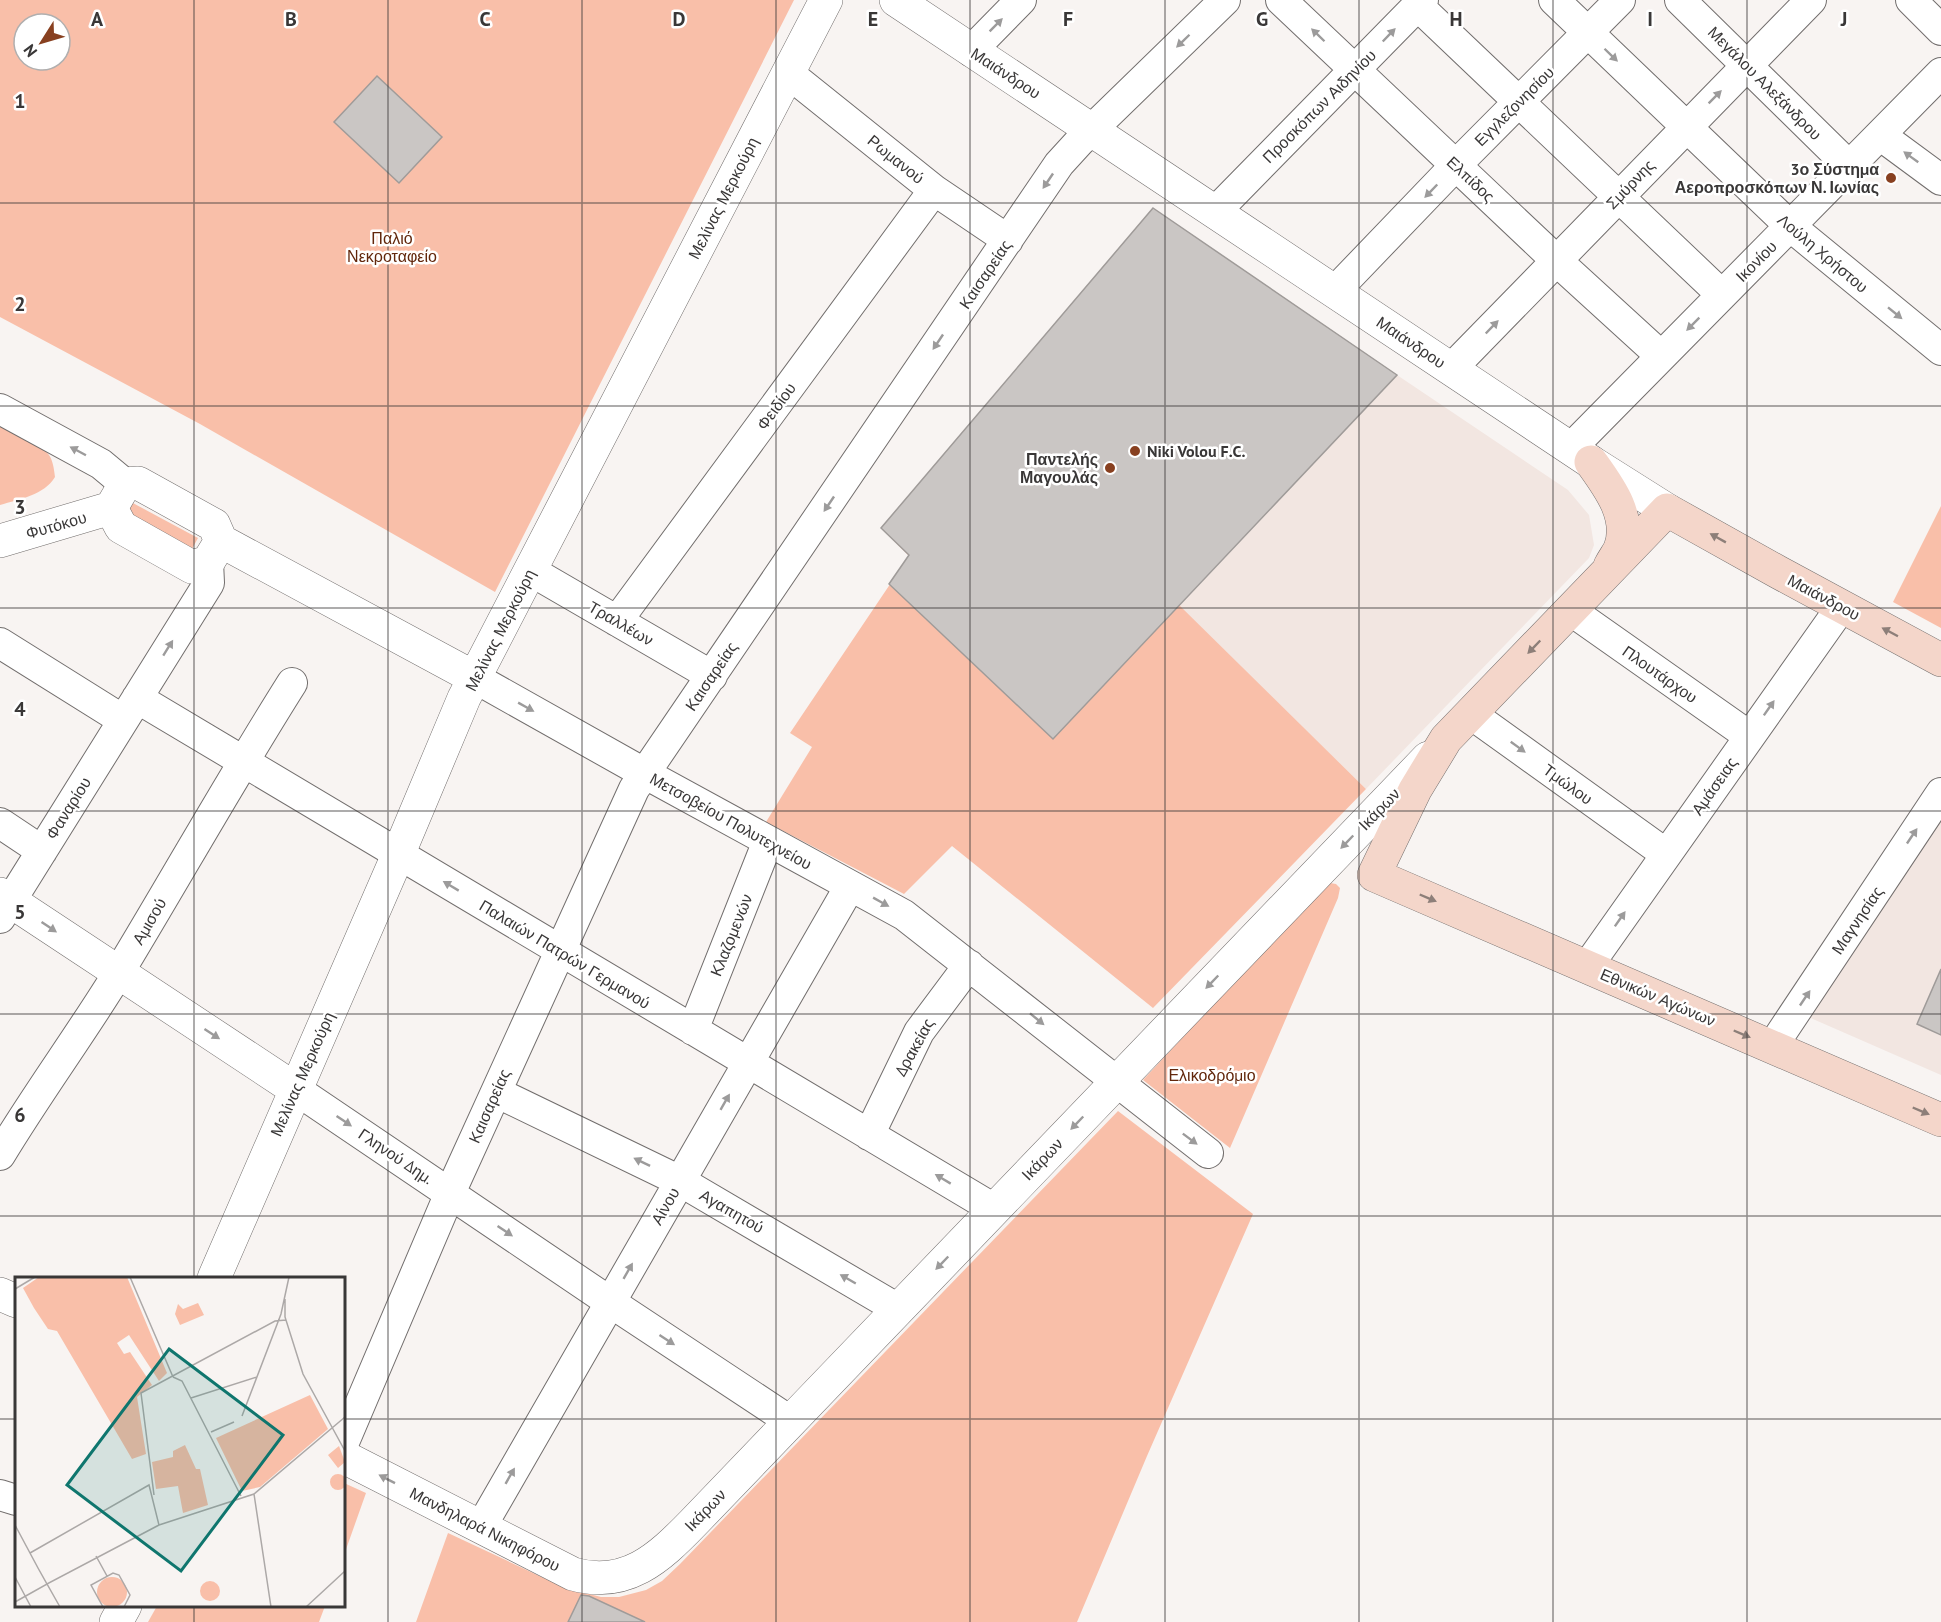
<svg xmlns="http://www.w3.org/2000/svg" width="1941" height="1622" viewBox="0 0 1941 1622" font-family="'PT Sans',sans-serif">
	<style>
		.built { fill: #f2e6e1 }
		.green { fill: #f9bfa9; fill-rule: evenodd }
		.building { fill: #cac6c4; stroke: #9f9b99; stroke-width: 1.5 }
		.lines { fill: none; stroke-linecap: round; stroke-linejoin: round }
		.minor-casing { stroke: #726e6d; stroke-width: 32 }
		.tertiary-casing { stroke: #726e6d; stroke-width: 34 }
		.secondary-casing { stroke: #726e6d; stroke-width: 34 }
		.minor { stroke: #fff; stroke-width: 30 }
		.tertiary { stroke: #fff; stroke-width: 33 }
		.secondary { stroke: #f4d6ca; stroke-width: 33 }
		.oneway { fill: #9c9b9b }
		.oneway2 { fill: #8d7f79 }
		.grid { fill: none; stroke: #393737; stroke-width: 1.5; stroke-opacity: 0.55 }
		.poi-dot { fill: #884020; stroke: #fff; stroke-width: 2 }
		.labels { text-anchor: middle; stroke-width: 5; stroke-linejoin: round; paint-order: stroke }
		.street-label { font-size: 16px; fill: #393737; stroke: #fff }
		.poi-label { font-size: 16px; font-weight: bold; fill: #393737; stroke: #fff; text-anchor: end }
		.park-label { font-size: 16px; fill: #62270c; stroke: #fff }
		.inset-road { fill: none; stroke: #aca8a7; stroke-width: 1.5 }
		.view { fill: #0f766e; fill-opacity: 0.15; stroke: #0f766e; stroke-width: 3 }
		.inset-edge { fill: none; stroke: #393737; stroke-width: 3 }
		.grid-label { font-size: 20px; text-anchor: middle; font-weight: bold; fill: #393737; stroke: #fff; stroke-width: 5; stroke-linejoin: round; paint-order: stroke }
	</style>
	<rect width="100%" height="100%" fill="#f8f4f2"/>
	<path class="built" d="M1397,375L1568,490L1589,515L1594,545L1589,558L1366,789L1179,606Z
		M1941,813V1075L1806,1016Z"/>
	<path class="green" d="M0,0H794L495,592L200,424L0,317ZM24,24H60V60H24Z
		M1153,208L1397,375L1179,605L1366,789L1153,1008L952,846L904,894L766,822L812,747L790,733L909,556L881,528Z
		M0,425C13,432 40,443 49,455C53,461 54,469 55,477C44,495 20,499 0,505Z
		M131,502L198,538L192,549L126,512Z
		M1941,506V628L1893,602Z
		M1330,883L1336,884L1340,888L1338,898L1230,1148L1143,1080L1323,887Z
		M1118,1111L1253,1214L1147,1456L1077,1622H416L448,1533L563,1587L601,1597H619L646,1590L662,1581L680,1564Z
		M344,1483L366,1493L344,1555Z
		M157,1606H325L319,1622H148Z"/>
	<path class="building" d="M377,76L442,137L399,183L334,122Z
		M1153,208L1397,375L1053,739L889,584L909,555L881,528Z
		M1941,969V1035L1917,1024Z
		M581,1595L589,1596L645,1622H568Z"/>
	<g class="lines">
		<g class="minor-casing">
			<path id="minor" d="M1281,0L1557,261L1661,356
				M1554,0L1790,226L1941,350
				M1680,0L1849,166
				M1911,0L1941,30
				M1417,5L1722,295
				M971,51L1021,0
				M788,73L934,190L1008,240
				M1880,135L1941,180
				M1215,212L1423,0
				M1335,291L1456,165L1620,0
				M1451,369L1811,0
				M0,409L101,464L125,484
				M1571,448L1941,73
				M531,571L712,676
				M1570,610L1749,736
				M617,621L934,190
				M0,643L123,720
				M475,678L644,773L904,915L1208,1153
				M137,698L994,1209
				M1471,714L1666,854
				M0,823L42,851
				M0,918L209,583L208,562
				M1587,967L1842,606
				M693,1030L768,841
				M1772,1047L1941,793
				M295,1089L610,1302L790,1421
				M496,1092L680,1181L898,1309
				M869,1135L919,1032L969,965
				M0,1155C38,1092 81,1034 119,972C177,876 232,778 292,683
				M344,1442L450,1193L634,789L1059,164L1080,141L1225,0
				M0,1495L16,1500
				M481,1527L850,886"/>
		</g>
		<g class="tertiary-casing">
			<path id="tertiary" d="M896,0L1591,462L1667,510
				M138,483L214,525L221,541L208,562L192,567L121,527L111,508L125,484Z
				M0,541L111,508
				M221,541L475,678
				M0,894L295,1089
				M214,1278L398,855L464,698L826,0
				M0,1294L16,1301
				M344,1457L573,1574C626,1589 659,1558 693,1523L1428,758
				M116,1622L125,1606"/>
		</g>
		<g class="secondary-casing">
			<path id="secondary" d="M1591,462C1609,487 1632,517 1620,549C1617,555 1613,560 1610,566
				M1941,660L1778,572L1667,510L1446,739L1415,790L1374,875L1941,1120"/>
		</g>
		<use href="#minor" class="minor"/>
		<use href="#tertiary" class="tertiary"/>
		<use href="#secondary" class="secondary"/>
	</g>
	<defs><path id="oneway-solid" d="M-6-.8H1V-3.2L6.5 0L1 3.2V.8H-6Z" transform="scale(1.5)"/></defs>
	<g class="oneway">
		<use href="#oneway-solid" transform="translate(996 25) rotate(-45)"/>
		<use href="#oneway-solid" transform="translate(1318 35) rotate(-136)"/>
		<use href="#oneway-solid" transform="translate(1389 35) rotate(-46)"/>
		<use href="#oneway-solid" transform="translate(1183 41) rotate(136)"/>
		<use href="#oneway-solid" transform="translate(1611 55) rotate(44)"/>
		<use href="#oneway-solid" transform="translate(1715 97) rotate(-45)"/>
		<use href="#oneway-solid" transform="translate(1911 157) rotate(-144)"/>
		<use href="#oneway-solid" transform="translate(1048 181) rotate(124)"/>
		<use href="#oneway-solid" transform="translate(1431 191) rotate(134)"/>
		<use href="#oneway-solid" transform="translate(1895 313) rotate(39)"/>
		<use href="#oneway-solid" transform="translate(1693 324) rotate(135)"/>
		<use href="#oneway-solid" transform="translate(1492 327) rotate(-46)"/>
		<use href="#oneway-solid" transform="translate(938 342) rotate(124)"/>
		<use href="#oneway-solid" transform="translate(78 451) rotate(-152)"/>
		<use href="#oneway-solid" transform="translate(829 504) rotate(124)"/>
		<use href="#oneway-solid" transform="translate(168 648) rotate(-58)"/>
		<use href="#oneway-solid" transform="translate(526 707) rotate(29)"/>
		<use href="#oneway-solid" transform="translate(1769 708) rotate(-55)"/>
		<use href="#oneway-solid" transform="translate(1518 747) rotate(36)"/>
		<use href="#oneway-solid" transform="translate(1912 836) rotate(-56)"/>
		<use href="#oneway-solid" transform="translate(1347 842) rotate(134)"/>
		<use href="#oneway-solid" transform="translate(451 886) rotate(-149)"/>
		<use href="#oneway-solid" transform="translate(881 902) rotate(29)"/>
		<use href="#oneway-solid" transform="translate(1620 919) rotate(-55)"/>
		<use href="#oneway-solid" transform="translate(49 927) rotate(34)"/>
		<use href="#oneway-solid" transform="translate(1212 982) rotate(134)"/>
		<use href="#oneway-solid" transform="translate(1805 998) rotate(-56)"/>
		<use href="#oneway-solid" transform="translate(1037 1019) rotate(39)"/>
		<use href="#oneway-solid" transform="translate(212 1034) rotate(33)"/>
		<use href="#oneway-solid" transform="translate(725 1102) rotate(-60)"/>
		<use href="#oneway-solid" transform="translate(344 1121) rotate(34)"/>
		<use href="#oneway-solid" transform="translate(1077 1123) rotate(134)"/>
		<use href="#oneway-solid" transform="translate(1190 1139) rotate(37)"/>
		<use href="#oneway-solid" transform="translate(642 1162) rotate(-154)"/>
		<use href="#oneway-solid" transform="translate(943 1179) rotate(-149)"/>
		<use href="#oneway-solid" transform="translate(505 1231) rotate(34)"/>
		<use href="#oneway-solid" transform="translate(942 1263) rotate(134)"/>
		<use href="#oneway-solid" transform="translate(628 1271) rotate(-60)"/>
		<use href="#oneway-solid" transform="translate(848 1279) rotate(-150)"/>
		<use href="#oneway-solid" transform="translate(667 1340) rotate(33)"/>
		<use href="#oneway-solid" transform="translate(510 1476) rotate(-60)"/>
		<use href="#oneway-solid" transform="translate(387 1479) rotate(-153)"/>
	</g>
	<g class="oneway2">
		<use href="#oneway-solid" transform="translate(1718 538) rotate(-151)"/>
		<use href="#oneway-solid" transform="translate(1890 632) rotate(-152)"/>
		<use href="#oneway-solid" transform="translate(1534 647) rotate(134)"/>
		<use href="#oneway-solid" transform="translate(1428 898) rotate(23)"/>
		<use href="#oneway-solid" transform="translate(1742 1034) rotate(23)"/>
		<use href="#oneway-solid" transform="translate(1921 1111) rotate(23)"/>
	</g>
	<path class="grid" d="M194,0V1278M388,0V1622M582,0V1622M776,0V1622M970,0V1622M1165,0V1622M1359,0V1622M1553,0V1622M1747,0V1622M0,203H1941M0,406H1941M0,608H1941M0,811H1941M0,1014H1941M0,1216H1941M0,1419H16M344,1419H1941M194,1606V1622"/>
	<g class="poi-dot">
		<circle cx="1891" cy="178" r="6"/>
		<circle cx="1135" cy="451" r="6"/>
		<circle cx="1110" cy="468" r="6"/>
	</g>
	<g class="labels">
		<g class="street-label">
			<text transform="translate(1006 73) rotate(33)" y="6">Μαιάνδρου</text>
			<text transform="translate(1765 83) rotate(45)" y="6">Μεγάλου Αλεξάνδρου</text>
			<text transform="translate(1319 106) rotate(-45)" y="6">Προσκόπων Αιδηνίου</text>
			<text transform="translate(1514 106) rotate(-45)" y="6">Εγγλεζονησίου</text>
			<text transform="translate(896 159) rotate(39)" y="6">Ρωμανού</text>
			<text transform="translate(1471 179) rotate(43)" y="6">Ελπίδος</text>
			<text transform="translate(1630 184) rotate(-46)" y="6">Σμύρνης</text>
			<text transform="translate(723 198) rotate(-63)" y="6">Μελίνας Μερκούρη</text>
			<text transform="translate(1823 253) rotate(40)" y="6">Λούλη Χρήστου</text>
			<text transform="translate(1756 261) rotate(-45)" y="6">Ικονίου</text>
			<text transform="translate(985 274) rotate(-56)" y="6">Καισαρείας</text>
			<text transform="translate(1411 342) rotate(34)" y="6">Μαιάνδρου</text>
			<text transform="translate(776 406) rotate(-54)" y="6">Φειδίου</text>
			<text transform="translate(56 525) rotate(-16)" y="6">Φυτόκου</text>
			<text transform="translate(1824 597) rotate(28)" y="6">Μαιάνδρου</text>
			<text transform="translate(621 623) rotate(30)" y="6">Τραλλέων</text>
			<text transform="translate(500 630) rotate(-63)" y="6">Μελίνας Μερκούρη</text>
			<text transform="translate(1660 674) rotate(35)" y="6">Πλουτάρχου</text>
			<text transform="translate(711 676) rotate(-56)" y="6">Καισαρείας</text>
			<text transform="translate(1568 784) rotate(36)" y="6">Τμώλου</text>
			<text transform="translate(1714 786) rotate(-55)" y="6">Αμάσειας</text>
			<text transform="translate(68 808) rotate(-58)" y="6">Φαναρίου</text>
			<text transform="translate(1379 809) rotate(-46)" y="6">Ικάρων</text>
			<text transform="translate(731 821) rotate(29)" y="6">Μετσοβείου Πολυτεχνείου</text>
			<text transform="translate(1857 920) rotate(-56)" y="6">Μαγνησίας</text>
			<text transform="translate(149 921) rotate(-60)" y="6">Αμισού</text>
			<text transform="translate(731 935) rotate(-68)" y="6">Κλαζομενών</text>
			<text transform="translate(565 954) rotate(31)" y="6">Παλαιών Πατρών Γερμανού</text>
			<text transform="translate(1658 997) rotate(23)" y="6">Εθνικών Αγώνων</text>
			<text transform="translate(914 1047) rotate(-61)" y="6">Δρακείας</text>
			<text transform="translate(302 1074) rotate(-66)" y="6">Μελίνας Μερκούρη</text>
			<text transform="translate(489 1106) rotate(-66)" y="6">Καισαρείας</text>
			<text transform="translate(396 1156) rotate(34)" y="6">Γληνού Δημ.</text>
			<text transform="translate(1042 1159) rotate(-46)" y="6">Ικάρων</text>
			<text transform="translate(665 1206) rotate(-60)" y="6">Αίνου</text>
			<text transform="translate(732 1211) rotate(30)" y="6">Αγαπητού</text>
			<text transform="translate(705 1510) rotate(-46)" y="6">Ικάρων</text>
			<text transform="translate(485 1529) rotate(27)" y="6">Μανδηλαρά Νικηφόρου</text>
		</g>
		<g class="poi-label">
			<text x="1879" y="175">3ο Σύστημα<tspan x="1879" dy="18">Αεροπροσκόπων Ν. Ιωνίας</tspan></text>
			<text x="1147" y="457" text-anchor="start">Niki Volou F.C.</text>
			<text x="1098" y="465">Παντελής<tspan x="1098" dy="18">Μαγουλάς</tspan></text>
		</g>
		<g class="park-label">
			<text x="392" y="244">Παλιό<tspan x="392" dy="18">Νεκροταφείο</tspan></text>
			<text x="1212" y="1081">Ελικοδρόμιο</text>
		</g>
	</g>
	<g transform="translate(15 1277)">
		<rect width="330" height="330" fill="#f8f4f2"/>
		<path d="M24,0H112L152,96L144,104L114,58L102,66L109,77L115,75L137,108L122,120L131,177L117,182L42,54L33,52L19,31L8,11ZM183,26L189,38L165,48L160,37L163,27L168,32ZM295,118L313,152L245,210L227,214L201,161ZM170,168L181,192H185L193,228L168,236L163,209L141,212L137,185L158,180V174ZM324,169L330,185L323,191L313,178ZM315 205a8 8 0 1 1 16 0a8 8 0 1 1-16 0ZM82 315a15 15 0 1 1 30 0a15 15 0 1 1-30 0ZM185 314a10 10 0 1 1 20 0a10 10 0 1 1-20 0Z" fill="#f9bfa9"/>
		<path class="inset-road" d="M115,0L158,100M0,12L20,0M270,22V40L288,97L330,174M158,100L167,104L226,219M176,121L242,100M227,139L266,37L274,0M196,155L219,145M239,217L256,330M139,218L126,116L260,44L271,43M0,248L23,291L32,307L144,248L134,208L15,276M144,248L239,217L330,140M81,279L92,299M0,300L16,330M0,325L32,307L45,330M88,330L76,308L98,296L104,298L115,318L109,330M291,330L330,294"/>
		<path class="view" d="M154,72L268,158L166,294L52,208Z"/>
		<rect width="330" height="330" class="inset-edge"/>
	</g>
	<g class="grid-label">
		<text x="97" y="26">A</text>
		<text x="291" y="26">B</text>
		<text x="485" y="26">C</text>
		<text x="679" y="26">D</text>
		<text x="873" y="26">E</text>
		<text x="1068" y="26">F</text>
		<text x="1262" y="26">G</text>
		<text x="1456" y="26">H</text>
		<text x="1650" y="26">I</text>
		<text x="1844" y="26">J</text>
		<text x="20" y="108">1</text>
		<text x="20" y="311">2</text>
		<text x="20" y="514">3</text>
		<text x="20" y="716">4</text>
		<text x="20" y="919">5</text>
		<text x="20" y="1122">6</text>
	</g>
	<g transform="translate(42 42) rotate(233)"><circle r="28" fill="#ffffff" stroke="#b0afaf" stroke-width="1.5"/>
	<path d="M0-4.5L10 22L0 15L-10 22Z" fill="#884020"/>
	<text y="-9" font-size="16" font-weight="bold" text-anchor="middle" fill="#393737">N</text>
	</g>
</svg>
